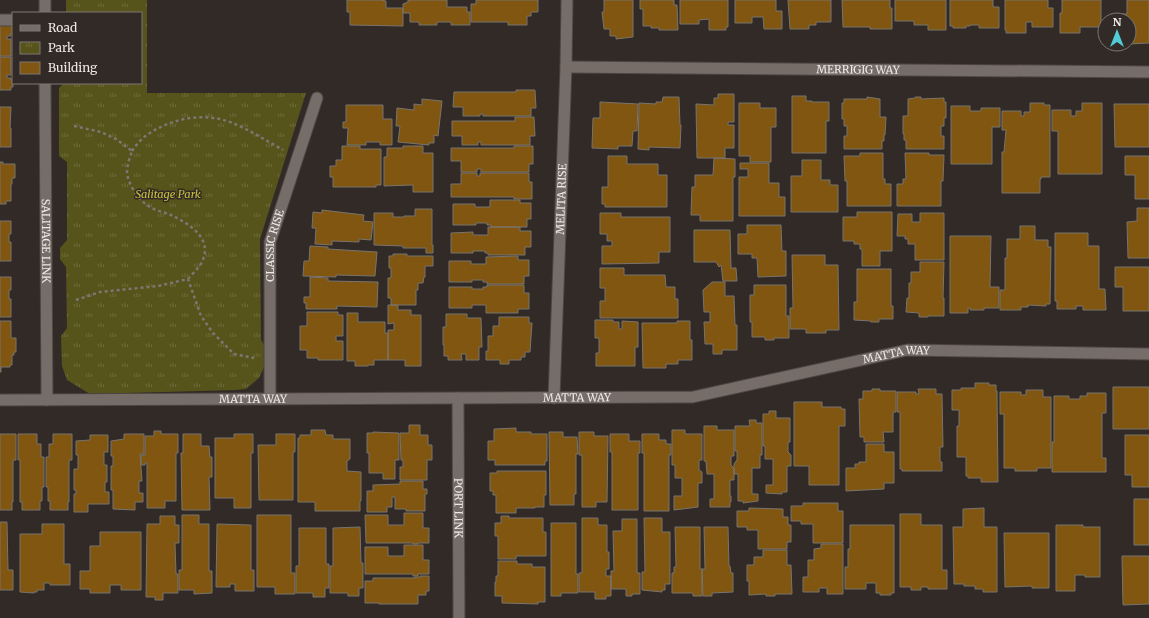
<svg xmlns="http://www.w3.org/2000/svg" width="1149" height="618" viewBox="0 0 1149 618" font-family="Merriweather,serif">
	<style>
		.park { fill: url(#park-tufts) }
		.building { fill: #805611; stroke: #79746c }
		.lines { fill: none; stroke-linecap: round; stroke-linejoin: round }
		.minor-casing { stroke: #4d4643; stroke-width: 13 }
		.path { stroke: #7d7673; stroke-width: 2.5; stroke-dasharray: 3 3; stroke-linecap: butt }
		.minor { stroke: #766d69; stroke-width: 11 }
		.labels { text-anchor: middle; stroke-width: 3; stroke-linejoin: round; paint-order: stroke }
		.street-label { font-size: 11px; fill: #eee9e6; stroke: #322a27 }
		.park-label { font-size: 11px; font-style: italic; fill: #cbc33c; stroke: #322a27 }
	</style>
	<defs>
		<pattern id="park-tufts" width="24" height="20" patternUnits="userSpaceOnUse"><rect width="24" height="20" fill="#56531b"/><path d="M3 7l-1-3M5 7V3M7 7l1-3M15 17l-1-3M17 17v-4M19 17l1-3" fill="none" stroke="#6f6c3c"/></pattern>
	</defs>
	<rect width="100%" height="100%" fill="#322a27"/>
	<path class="park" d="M66,0H147V93H306L260,239L261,340L266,348L264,367L259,378L246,389L236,390L90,394L67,380L62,366L61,336L67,328L66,267L60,259V248L67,240V162L59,156V88L64,83H141V13H66Z"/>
	<path class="building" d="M347,0H381L386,1V8H403V26L350,25V12H347Z
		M408,0H447V7H467V12H470V25H451V22H437V25H419V22H410V13H403V4L408,2Z
		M476,0H538V12H531V16H527V25H508V22H471V4H476Z
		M604,0H633V37L616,39V36H610V29H604L602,12H604Z
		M640,0H674V5H677L678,30H659V28H651V26H643V9H640Z
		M680,0H728V27H726V30H709V19L699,20V24H680Z
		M735,0H776V11H782V29H764L763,17H752V23H735Z
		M788,0H831V22H816V25H809V29H790Z
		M842,0H890V8H892V29H870V27H843Z
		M895,0H946V30H928V25H914V21H895Z
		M950,0H993V7H999V28H979V25H970V26H966V28H953V26H950Z
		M1005,0H1048V8H1053V27H1032V22H1026V33H1006V30H1005Z
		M1062,0H1101V27H1080V33H1060V13H1062Z
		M1127,0H1149V43L1129,44V20H1115V14H1127Z
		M0,24H11V26H13V33H11V36H7V39H11V56H0Z
		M0,57H11V75H7V78H11V80H13V87H11V90H0Z
		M516,90H535L536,108H531V116H483V114H480V116H463V107H453L454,92H516Z
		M718,94H734V122H728V125H734V148H725V158H697L696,104L714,105V98H718Z
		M792,96H806V101H812V102H829V121H826V153H792Z
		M663,97H679L680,125H681L680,148L649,147V150L638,149L639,103L656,104V102H662Z
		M867,97L880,99V117H886L885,135H884V141H882V149H844V136H847V126H844V119H842V103H844V99H867Z
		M915,97H921V99L944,98V102H946V118H944V126H941V136H944V149H906V140H904V134H903V116H908V99L915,98Z
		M422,99L442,101L438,136L434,135V143H429V145L398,142L400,126H396L397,108L414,110V104L422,105Z
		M600,102L638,104L637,131H633L632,146H618V149L592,148L593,118H600Z
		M739,103H760V108H776V127H771V162H750V156H739Z
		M1030,103H1044V105H1050V177H1041V179H1040V193H1002V152H1004L1006,130H1002V111H1021V116H1024V112H1030Z
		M1082,103H1102V174H1058V131H1052V110H1071V116H1076V111H1082Z
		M1114,104H1149V147H1115Z
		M346,105H383V119H392V145H380V142H366V145H347L348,128H343V122H346Z
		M951,106H970V111H981V108H1000V127H992V164H951Z
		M0,107H11L10,128H11V147H0Z
		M515,117H534L535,136H530V145H481V142H478V145H462V136H452V121H515Z
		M342,146H360V149H381V185H376V187H333V177H330V166H336V160H342Z
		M403,146H423V153H433V192H413V185L384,186V157H387V148H403Z
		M514,146H533V164H529V172H481V169H477V172H461V161H451V148H514Z
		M860,153H883V179H885V184H891V206H847V181H845L844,156H860Z
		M905,153H929V155H944L943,181H941V206H897V184H903V179H906Z
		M608,156H627V164H658V175H667V207H605V204H602V187H608Z
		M1125,156H1149V199H1135V175H1125Z
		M714,158L735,159V177H733V221H700V215H691L692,187H695V175H713Z
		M802,160H821V180H830V185H838V212H791V176H802Z
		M0,162H3V164H15V178H12V184H11V201H6V204H0Z
		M740,163H769V183H779V197H785V216H739V177H748V169H740Z
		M461,173H477V176H480V173H529V182H532V199H514V197H451V184H461Z
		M490,200H520V203H531V219H527V227H491V225H487V223H476V225H453V204H475V207H490Z
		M1137,208H1149V258H1128L1127,222L1137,221Z
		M415,209H432V245H433V253H426V248H403V246L374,245V213H393V217H404V216H415Z
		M322,210L364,215L363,221L373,222L371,240L359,239V242L332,241V245L315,244L316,228H312L313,212L322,213Z
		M857,212H892V251H880V266H862V249H860V244H854V241H843V217H857Z
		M600,213H621V217H670V252H659V263L602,264V246H612V241H607V234H600Z
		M920,213H944V260H915V244H908V239H905V236H897L898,214H912V222H920Z
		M0,221H11V234H9V242H11V261H0Z
		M747,225H781L782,251H786V276L758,277L757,258H752V254H738V234H747Z
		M1020,226H1035V240H1048V247H1051L1050,304H1046V306L1028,305V307H1021V310H1000V290H1005V258H1007V239H1020Z
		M488,227H520V231H531V247H525V255H488V253H485V251H473V253H451V233L473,232V235H488Z
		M694,230H730L731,268H736L737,281H723L721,265L719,267L716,262H694Z
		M1055,233H1088V246H1099V289H1105L1106,310H1083V306H1076V309H1057V301H1055Z
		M950,236H991L990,287H999V308H984V310H970V308H968V313H950Z
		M310,246L328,247V249L377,252L375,276L336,275V277L303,276L304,261H309Z
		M393,254H407V256H433V266H425V277H424L423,283H418V290H416V305H391V298H388V278H391V268H389V256H393Z
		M792,255H825V265H838L839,330H826V333H806V329H790V308H793Z
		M518,256V260H529V276H524V284H487V282H483V280H472V282H449V261H471V264H486V257Z
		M920,262H944L943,298H944V316H928V317H919V313L906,312L907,298H909V283H911V272H920Z
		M1115,267H1149V311H1123V287H1115Z
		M600,268H624V275H665L666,287H675V299H678V318H600V301H605V288H600Z
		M857,269H891V306H893V319H879V322H871V321L854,320V302H857Z
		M0,277H11V290H9V299H11V317H0Z
		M310,277L328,278V281L378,282L377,307L337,306V309H306V303H304V297H310Z
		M712,282H725V296H734L735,325H737V350H722V354H713V344H705L704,322H710V312H704L703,290Z
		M487,285H524V293H529V309H518V313H486V305H472V308H449V287H472V289H483V287H487Z
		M754,285H786V316H789V338H774V340H765V337H752V322H750V295H754Z
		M388,305H398V310H411V315H421V366H405V360H388V330H394V323L388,324Z
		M307,312H338V315H343V336H336V341H343V360H318V358H307V350H300V326H307Z
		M347,313H358V322H385V333H388V360H374V365H368V366H355V361H347Z
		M446,314H467V318H481L482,347H479V360H466V354H461L462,360H448V356H444V345H443V327H446Z
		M499,317H529V323H532L530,352H525V357H521V360H509V364H500V360H486V351H488V336H493V326H499Z
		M595,320H613V322H619V329H622V321L638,322V347H635V366H596V353H599V338H595Z
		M0,321H11V338H16V352H14V355H12V365H10V367H1V372H0Z
		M677,321H690V340H692V360H678V364H666V368H643L642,323H677Z
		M975,383H989V385H996V391H997L998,482H981V478H968V476H966V457H957V426H959V410H952V390H961V388H975Z
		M1113,387H1149V429H1113Z
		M872,389H880V391H896V412H893V432H883L884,442H864V437H860L859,399H863V391H872Z
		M918,389H936V394H942L943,447H940V462H942V471H902V469H900V412H897V392H916V394H919Z
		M1026,390H1043V397H1051V468H1037V471H1015V468H1004V414H1000V392H1021V395H1026Z
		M1087,393H1106V413H1102V458H1106V472H1052V442H1054V396H1069V399H1080V396H1087Z
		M794,402H822V407H841V409H845V426H839V485H809V466H794Z
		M769,411H776V418H790V442H788V452L791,455V466H787V492H782V494L766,493V485H773V459H765V446H763V414H769Z
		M749,420H756V423H762V455H760V468H752V494H758V501L743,503V501H738V474H734V464L737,460V451H735V426H750Z
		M409,425H420V435H428V445H432V460H427V480H400V467H403V460H401L400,433H409Z
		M704,426H717V430H734V456H731V465L734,468V480H730V496H731V502H730V507H710V499H714V474H707L706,461H704Z
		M516,428V432H531V434H547V461H545V465H495V460H488V441H494V429Z
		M311,430H325L326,435H333V439H350V459L347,461V471L361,472V501H360V511H315V502H298V438H300V435H311Z
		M672,430H685V434H702V460H699V470L702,472V483H698V507L674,510V496H682V478H675V465H672Z
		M154,431H161V434H178V453H176V501H165V508H147V463H145V465H141V455H145V436H154Z
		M373,432L399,433V460H395V479H383V473H369V453H367V433H373Z
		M549,432H563V437H577L578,454H576V494H574V505H550Z
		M579,432H594V436H608L607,502H596V507H582V455H579Z
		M0,434H16V460H13V502H12V510H0Z
		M18,434H37V444H41V457H44V487H42V501H40V510H22V502H20V460H18Z
		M53,434H72V460H69V502H68V510H50V501H48V487H46V457H49V444H53Z
		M124,434H144V454H140L142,481H139V493H143V502H135V510L113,509V490H111V466H113V456H111V441L124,439Z
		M183,434H201V446H209L210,457H212V477H209L210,510H182L181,453H183Z
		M234,434H253V453H251V508H234V498H215V438H234Z
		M276,434H295V452H293V500H259L258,445H276Z
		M610,434H629V441H640V453H638V510H612V452H610Z
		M642,434H659V440H666V444H671V455H669V511H644V453H642Z
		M90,435H108V452H104V465H107V482H105V492H109V504H88V512H74V494H76V490H74V469H78V455H76V441L90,440Z
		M1125,435H1149V487H1132V475H1125Z
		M866,444H884V452H894V483H884V489L846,491V468H855V464H859V462H866Z
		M497,471H546V495H544V507H535V508H516V513H496V495H493V491H490V473H497Z
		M400,481H423V489H427V494H425V511H406V509H395V497H392V507H387V512H367V491H373V485L400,484Z
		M1134,499H1149V545H1134Z
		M803,503H838V511H843V543H813V524H801V521H791V506H803Z
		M749,508L783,509V517H788V525H791V542H787V549H758V530H747V527H737V511H749Z
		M984,508V527H997V592H983V589H975V586H964V584H954L953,527H963V509Z
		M404,513H423V528H429V543H418V544H413V543H366L365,515H388V525H404Z
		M900,514H921V525H942V570H947V589H928V587H921V590H911V587H900Z
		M182,515H199V524H209V571H212V593L194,594V590H179V570H182Z
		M257,515H291V573H295V594H275V587H257Z
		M160,516H175V525H179V543H175L176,574H178V593H163V600H155V597H146L147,524H160Z
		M501,516H509V518H543V532H546V556H516V559H498V536H495V523H501Z
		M582,518H598V525H607V552H609V569H606V576H611V596H606V599H595V592H579V573H582Z
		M644,518H662V532H670V584H665V590H662V592L642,590V572H645Z
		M622,519H637V573H640V594H632V596H626V589H611V571H614L613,531H622Z
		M0,522H7L8,570H13V590H0Z
		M551,523H576V574H578V593H561V596H551Z
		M42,524H64V564H70V585H50V583H44V590H37V592H34V593L20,592V534H42Z
		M217,524L251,525V570H254V591H235V584H230V587H216Z
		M850,525H894V593H891V595H880V593H876V583H866V589H845V567H848V549H850Z
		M1056,525H1083V527H1100V577H1085V575H1075V591H1056Z
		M360,527L361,563H363V588H359V596H348V593H330V566H333V528Z
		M675,527H700V569H702V596H693V593H672V573H674V567H676Z
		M704,527H728L729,566H730L731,573H733V592L712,593V596H703L702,569H705Z
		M299,528H326V564H329V588H325V597H313V593H296V566H299Z
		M100,532H141V590H121V585H110V593H90V589H80V571H90V546H100Z
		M1004,533H1049V588H1032V586L1005,587Z
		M821,544H843V594H827V588H819V592H803V577H808V560H814V549L821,548Z
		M404,545H423V560H429V574H418V576H413V574H365V547H388V556H404Z
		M763,550H787V565H791L792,594H775V596H766V594L749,595V581H747V565H754V557H763Z
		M1122,556H1149V604L1123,605Z
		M498,561H517V564H532V567H545V602H538V604L502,603V596H495V582H496V576H498Z
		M420,576H429V591H426V595H418V604H379V603H365V581H373V578H415V577H420Z"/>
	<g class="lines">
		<g class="minor-casing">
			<g id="minor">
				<path d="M45,0V13"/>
				<path d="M0,20H13"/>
				<path id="s1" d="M566,67L1149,72"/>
				<path id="s2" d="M45,83L47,400"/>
				<path id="s3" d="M458,398L459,618"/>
				<path id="s4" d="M554,398L566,67L567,0"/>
				<path id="s5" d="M270,399V242L317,98"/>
				<path id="s6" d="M0,400L693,397L907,350L1149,354"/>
			</g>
		</g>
		<path class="path" d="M74,126L101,132L116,139L132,151C130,157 127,165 127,172C128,184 137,198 147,205C155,211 165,212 173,216C191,225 213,239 202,262C199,268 192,274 188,279
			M132,151C136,145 141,139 147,135C171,118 206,111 235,124C251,131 267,141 283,150
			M76,300L100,292L158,286L188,279L201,316L213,333L234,354L254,358"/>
		<use href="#minor" class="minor"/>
	</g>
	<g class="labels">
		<g class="street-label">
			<text dy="4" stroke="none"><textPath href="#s1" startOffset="292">MERRIGIG WAY</textPath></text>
			<text dy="4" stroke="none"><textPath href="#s4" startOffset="199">MELITA RISE</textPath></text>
			<text dy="4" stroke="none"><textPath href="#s2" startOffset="158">SALITAGE LINK</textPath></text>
			<text dy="4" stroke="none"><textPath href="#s5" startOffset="154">CLASSIC RISE</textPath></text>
			<text dy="4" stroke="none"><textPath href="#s6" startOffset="901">MATTA WAY</textPath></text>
			<text dy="4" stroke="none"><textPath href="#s6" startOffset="577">MATTA WAY</textPath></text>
			<text dy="4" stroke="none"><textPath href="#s6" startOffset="253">MATTA WAY</textPath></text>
			<text dy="4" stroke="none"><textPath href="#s3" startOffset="110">PORT LINK</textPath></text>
		</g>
		<g class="park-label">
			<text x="168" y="198">Salitage Park</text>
		</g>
	</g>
	<rect x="12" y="12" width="130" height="72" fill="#322a27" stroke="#7d7673"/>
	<rect x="20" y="25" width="20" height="6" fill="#766d69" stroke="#7d7673"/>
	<text x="48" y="32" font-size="12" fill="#eee9e6">Road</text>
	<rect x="20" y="42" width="20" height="12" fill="url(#park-tufts)" stroke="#7d7673"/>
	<text x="48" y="52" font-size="12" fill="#eee9e6">Park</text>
	<rect x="20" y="62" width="20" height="12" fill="#805611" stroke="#7d7673"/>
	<text x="48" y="72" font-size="12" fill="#eee9e6">Building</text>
	<g transform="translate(1117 32)"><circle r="19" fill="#322a27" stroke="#7d7673"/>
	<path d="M0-3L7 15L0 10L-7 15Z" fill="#51ccd5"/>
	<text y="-6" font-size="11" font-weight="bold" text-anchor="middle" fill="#eee9e6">N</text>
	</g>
</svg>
